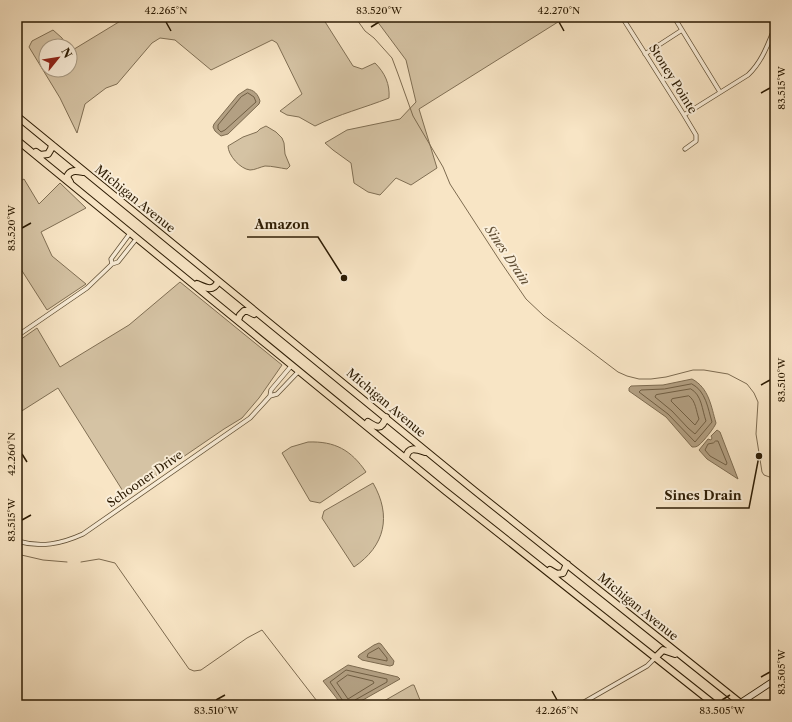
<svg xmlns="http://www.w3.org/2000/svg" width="792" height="722" viewBox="0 0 792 722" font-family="'Libre Caslon Text',serif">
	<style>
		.green { fill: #d5c3a4; stroke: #806f54 }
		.water { fill: #b3a083; stroke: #7d6b50 }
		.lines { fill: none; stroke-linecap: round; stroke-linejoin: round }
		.shore { stroke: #705e43; stroke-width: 1 }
		.stream { stroke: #7d6b50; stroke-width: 1 }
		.minor-casing { stroke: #5f4e34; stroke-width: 5 }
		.secondary-casing { stroke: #2c1b03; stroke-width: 7 }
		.primary-casing { stroke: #2c1b03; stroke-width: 8 }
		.minor { stroke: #faeed9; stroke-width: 3.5 }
		.secondary { stroke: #faeed9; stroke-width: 5.5 }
		.primary { stroke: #f8e5c5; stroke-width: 6 }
		.ticks { fill: none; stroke: #2c1b03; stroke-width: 1.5 }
		.labels { text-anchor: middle; stroke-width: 4; stroke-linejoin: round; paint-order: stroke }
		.street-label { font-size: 12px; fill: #2c1b03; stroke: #faeed9 }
		.water-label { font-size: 13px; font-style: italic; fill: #625036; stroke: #faeed9 }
		.leader { fill: none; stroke: #2c1b03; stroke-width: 1.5 }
		.callout-dot { fill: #2c1b03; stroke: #faeed9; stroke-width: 1.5 }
		.callout-label { font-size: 13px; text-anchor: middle; font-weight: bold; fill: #2c1b03; stroke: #faeed9; stroke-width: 4; stroke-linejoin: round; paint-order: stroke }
		.neatline { fill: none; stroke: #2c1b03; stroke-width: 1.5 }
		.ticks-label { font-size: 10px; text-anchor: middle; fill: #2c1b03 }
	</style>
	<rect width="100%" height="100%" fill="#f8e5c5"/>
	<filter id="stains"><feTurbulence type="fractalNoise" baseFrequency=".005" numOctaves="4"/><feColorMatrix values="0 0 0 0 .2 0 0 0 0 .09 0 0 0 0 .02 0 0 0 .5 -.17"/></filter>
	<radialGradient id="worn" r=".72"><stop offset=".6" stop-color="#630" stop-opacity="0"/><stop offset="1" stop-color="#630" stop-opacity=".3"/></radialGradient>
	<path class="green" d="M127,17H322L353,66L362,69L375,63C385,73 390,84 389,98C364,108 339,114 315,126L299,117L287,115L280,111L302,94L277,43L272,40L211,70L175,40L160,38L152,43L117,84L106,88L85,104L77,133L60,98L29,47L32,41L53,30L62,38L67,46H46V70H70V50L71,51Z
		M374,17H566L419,109L437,168L411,185L396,178L380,195L368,192L354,183L351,163L333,150L325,143L347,130L400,119L416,102L406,60Z
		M266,126L276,132L282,138L284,143L285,154L290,166L287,169C280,168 272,166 265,166C260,167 255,170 250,170C240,169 228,155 228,146L243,137L257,132L260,129Z
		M24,179L39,204L60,183L86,208L41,232L52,256L86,284L47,310L17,263V183Z
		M180,282L282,365L259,398L242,418L224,429L126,496L58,388L17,414V342L37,328L60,367L129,325Z
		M308,442C335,441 351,450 366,472L320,503L310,501L282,453L291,447Z
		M373,483C392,516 385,546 354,567L322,518L324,511Z
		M412,685H414L422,705H377Z"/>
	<path class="water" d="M247,89C254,90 258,94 260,101L259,104L228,134L221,136L215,131L213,127L214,124L238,95Z
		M692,379C709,388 711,406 716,423C715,427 703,442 699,445C696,447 696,447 692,447L666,417L629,391V388L631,386L663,385Z
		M717,430L720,432L738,479L707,459L699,450L708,439L711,440L712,438L711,436Z
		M379,643L381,644L394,661L393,665L390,666L362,660L358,657L359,655L374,645Z
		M348,665L398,677L400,679L354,705H342L323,681Z"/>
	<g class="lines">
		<path class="shore" d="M248,93L254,97L256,102L225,130L221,132L218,129V125L241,97Z
			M692,384C706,391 708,409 712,422L695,442L668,414L639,392L641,390L664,389Z
			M691,389C702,395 702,410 706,421L695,434L688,428L672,411L655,397L656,395Z
			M689,396C696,401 696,411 699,419L695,425L671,401L672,399Z
			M716,441H718L727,463L726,465L710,456L705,450L708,444L713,443Z
			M379,648L387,658V661L367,657L368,654Z
			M348,675L373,681L374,683L348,699L337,683Z
			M344,705L343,701L330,682L346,670L387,679V682L355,700L353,705"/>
		<path class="stream" d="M355,17L365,31L374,38L392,58L398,74L413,116L443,167L450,184L500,261L526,299L544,316L618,372L627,376L639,379H651L666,377L693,370H704L728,374L747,384L754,393L758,402L756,434L762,472L764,475L775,479
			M17,554L43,560L67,562
			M81,562L99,559L115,563L189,669L194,671L201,670L247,638L262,630L320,705"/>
		<g class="minor-casing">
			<path id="minor" d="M622,17L684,115L696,135V141L685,149
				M674,17L720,92
				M645,54L682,30
				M684,115L748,75C762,62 768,44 775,27
				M131,232L111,259L112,264L118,262L137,238
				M17,336L87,288L112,264
				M292,365L271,390L270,396L277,394L299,371
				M17,541C41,548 61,544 83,534L250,418L270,396
				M579,705L647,666L655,658"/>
		</g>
		<g class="secondary-casing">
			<path id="secondary" d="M740,703L775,680"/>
		</g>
		<g class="primary-casing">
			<path id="primary" d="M17,116L475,491L743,705
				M17,140L444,490L715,705
				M36,152L40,155L48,154L51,149L52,145
				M70,182L67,177C70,169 77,171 84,172
				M197,284C206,288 213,292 218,282
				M238,320L240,315L244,311H248L254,314
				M368,422C377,428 382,430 386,417
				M406,458C408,446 416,449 425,452
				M550,570L557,574L563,573L567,564
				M655,658L663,650L675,654"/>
		</g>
		<use href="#minor" class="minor"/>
		<use href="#secondary" class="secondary"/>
		<use href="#primary" class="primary"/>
	</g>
	<path class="ticks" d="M166,22L171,31M559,22L564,31M371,27L379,22M761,93L770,88M22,228L31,223M761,385L770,380M22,454L27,462M22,520L31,515M761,677L770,672M552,691L557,700M216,700L225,695M722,700L730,695"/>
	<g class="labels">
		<g class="street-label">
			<text transform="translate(673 79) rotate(58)" y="4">Stoney Pointe</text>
			<text transform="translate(135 199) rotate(39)" y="4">Michigan Avenue</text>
			<text transform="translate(386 403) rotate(40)" y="4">Michigan Avenue</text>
			<text transform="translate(145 479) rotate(-35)" y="4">Schooner Drive</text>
			<text transform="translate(638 607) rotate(39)" y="4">Michigan Avenue</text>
		</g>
		<g class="water-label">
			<text transform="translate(508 255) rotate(56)" y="5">Sines Drain</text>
		</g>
	</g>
	<path class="leader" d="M344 278L318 237H247M759 456L749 508H656"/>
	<g class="callout-dot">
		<circle cx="344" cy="278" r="4"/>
		<circle cx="759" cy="456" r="4"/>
	</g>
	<g class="callout-label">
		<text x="282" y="229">Amazon</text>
		<text x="703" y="500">Sines Drain</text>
	</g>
	<rect width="792" height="722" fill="none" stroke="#f8e5c5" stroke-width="44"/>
	<g transform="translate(58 58) rotate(60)"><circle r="19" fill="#faeed9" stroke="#a89a83"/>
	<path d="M0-3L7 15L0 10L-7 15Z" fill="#8f2418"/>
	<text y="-6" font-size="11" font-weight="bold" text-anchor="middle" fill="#2c1b03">N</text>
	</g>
	<rect x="22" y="22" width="748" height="678" class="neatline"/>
	<g class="ticks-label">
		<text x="166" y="14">42.265°N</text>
		<text x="379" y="14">83.520°W</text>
		<text x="559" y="14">42.270°N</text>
		<text transform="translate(781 88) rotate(-90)" y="4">83.515°W</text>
		<text transform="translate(11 228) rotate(-90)" y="4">83.520°W</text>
		<text transform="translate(781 380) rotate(-90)" y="4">83.510°W</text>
		<text transform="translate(11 454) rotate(-90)" y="4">42.260°N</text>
		<text transform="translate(11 520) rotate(-90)" y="4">83.515°W</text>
		<text transform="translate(781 672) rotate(-90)" y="4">83.505°W</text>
		<text x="216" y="714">83.510°W</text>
		<text x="557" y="714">42.265°N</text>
		<text x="722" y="714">83.505°W</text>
	</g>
	<rect width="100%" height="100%" filter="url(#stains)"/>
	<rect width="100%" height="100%" fill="url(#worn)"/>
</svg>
